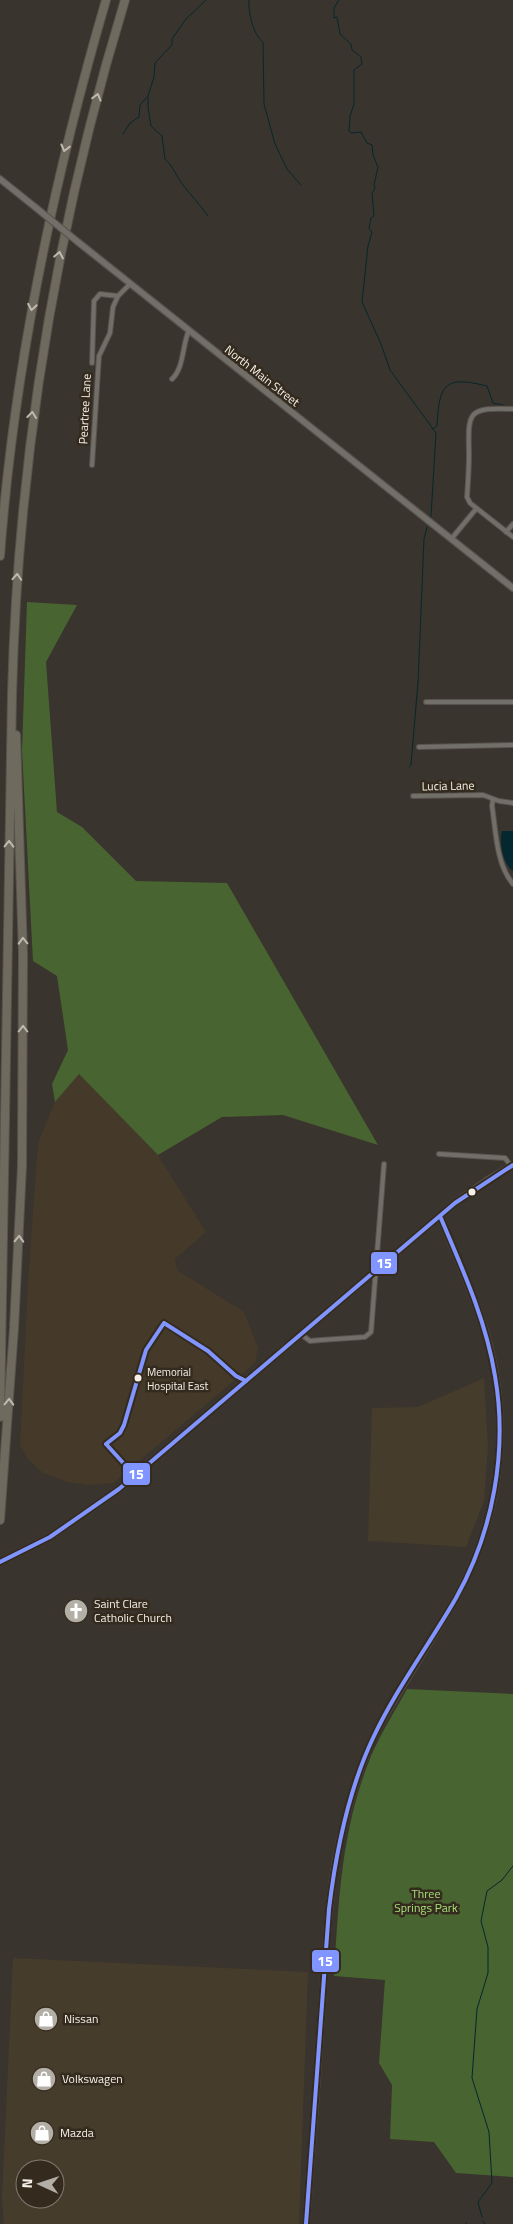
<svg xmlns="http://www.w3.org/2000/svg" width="513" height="2224" viewBox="0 0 513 2224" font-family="'Titillium Web',sans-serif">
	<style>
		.commercial { fill: #453c2c; fill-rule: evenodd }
		.built { fill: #453a29 }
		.green { fill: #486430 }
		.water { fill: #052730 }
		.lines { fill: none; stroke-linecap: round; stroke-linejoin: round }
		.stream { stroke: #052730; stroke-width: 1 }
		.minor-casing { stroke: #57524d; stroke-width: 6 }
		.secondary-casing { stroke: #57524d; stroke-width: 8 }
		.motorway-casing { stroke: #57524d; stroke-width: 10 }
		.minor { stroke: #726f69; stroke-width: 4 }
		.secondary { stroke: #726f69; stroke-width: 5.5 }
		.motorway { stroke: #6f6a5e; stroke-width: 8 }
		.secondary-bridge-casing { stroke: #57524d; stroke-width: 8; stroke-linecap: butt }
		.secondary-bridge { stroke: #726f69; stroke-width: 5.5 }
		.bus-1-casing { stroke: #342b1e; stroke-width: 8 }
		.bus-1 { stroke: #8095ff; stroke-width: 4 }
		.oneway { stroke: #bfbab0 }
		.bus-dot { fill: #f5efe7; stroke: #342b1e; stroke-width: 2 }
		.labels { text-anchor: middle; stroke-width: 5; stroke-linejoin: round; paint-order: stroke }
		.bus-label { font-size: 11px; fill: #f5efe7; stroke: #342b1e; text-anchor: start }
		.street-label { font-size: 12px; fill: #f5efe7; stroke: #342b1e }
		.poi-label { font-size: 12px; fill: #f5efe7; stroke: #342b1e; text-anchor: start }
		.park-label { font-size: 12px; fill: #a5e078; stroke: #342b1e }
		.line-badge { stroke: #342b1e; stroke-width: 2 }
		.badge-label { font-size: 14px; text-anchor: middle; font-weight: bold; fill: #fff }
	</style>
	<rect width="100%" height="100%" fill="#39342d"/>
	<path class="commercial" d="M484,1378L488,1446L484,1501L466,1547L368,1541L372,1408L418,1407Z
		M13,1958L308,1972L299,2224H4L2,2198ZM25,2169H55V2199H25Z"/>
	<path class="built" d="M79,1074L158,1155L206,1232L175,1259L177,1270L244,1312L258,1348L255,1363L113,1483L88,1485L68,1482L43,1473L28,1459L20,1445L28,1282L38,1143L55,1102Z"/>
	<path class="green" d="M27,602L77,605L46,662L57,812L82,827L136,881L227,883L378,1145L283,1115L222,1117L158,1155L79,1074L55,1102L52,1084L68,1050L57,976L33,961L22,751Z
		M407,1689L513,1694V2177L456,2173L434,2142L390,2139L392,2085L379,2063L385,1980L334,1976C339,1898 341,1830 371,1756C381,1733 395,1711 407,1689Z"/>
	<path class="water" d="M502,831H513V871C503,864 499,843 502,831Z"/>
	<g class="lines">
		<path class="stream" d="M206,0L186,19L172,39V45L155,63L154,77L148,96V107L151,126L162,136L165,159C173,166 176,176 183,185C191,195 200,205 208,216
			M249,0C248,12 253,35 263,42L264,104L275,144L287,169L301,185
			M339,0L334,8V18L337,17L340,34L351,44L352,50L361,57L362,64L354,70V104L350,116L349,131L351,133L361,132L367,143L372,145L373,155L378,167L374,185L375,188L372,193L374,216L371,218L369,228L372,232L368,246L362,302L381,344L390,370L436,433L431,516
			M123,134L130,123L139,117L140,105L147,97
			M432,429L437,426C439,382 446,376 487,386L493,403L503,405
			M409,767L411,765L418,682L424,539L427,527
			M482,2217L478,2202L492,2183L489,2132L472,2078L477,2009L488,1973V1947L481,1921L487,1891L502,1880L513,1866
			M483,2221L485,2224
			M466,2223V2224"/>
		<g class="minor-casing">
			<path id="minor" d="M92,363L94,301L100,294L118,296L130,284
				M172,379C184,368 182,346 189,330
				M513,409C467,407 468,412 469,454C469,468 468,483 467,497L470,503L513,537
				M92,465L99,356L110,333L113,307L118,296
				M506,532L513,524
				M452,538L476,509
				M426,702H513
				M419,747L513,745
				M413,796L483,795L499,801L513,803
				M493,799L492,806C496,831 496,864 513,884
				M439,1154L505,1158L511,1166
				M302,1335L310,1341L321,1340L365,1337L371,1332L384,1164"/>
		</g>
		<g class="secondary-casing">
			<path id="secondary" d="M0,179L35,207
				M78,242L513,588
				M0,1562L50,1537L119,1489L455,1203L488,1180L513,1165
				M306,2224C312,2146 318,2069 323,1991C327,1937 329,1881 343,1828C351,1795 362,1759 378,1728C402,1683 432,1641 457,1596C499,1519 511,1431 489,1345C477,1301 457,1258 440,1216"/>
		</g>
		<g class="motorway-casing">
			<path id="motorway" d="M0,556C14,367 53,182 106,0
				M0,1417L12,695C18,456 55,229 125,0
				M0,1520L14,1328L22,1166L23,954L16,735"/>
		</g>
		<use href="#minor" class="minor"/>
		<use href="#secondary" class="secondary"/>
		<use href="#motorway" class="motorway"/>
		<g class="secondary-bridge-casing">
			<path id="secondary-bridge" d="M35,207L78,242"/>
		</g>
		<use href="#secondary-bridge" class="secondary-bridge"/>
		<g class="bus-1-casing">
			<path id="bus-1" d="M164,1323L208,1351L236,1376L246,1381
				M106,1444L120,1433L124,1425L146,1350L164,1323
				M106,1444L135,1476
				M0,1562L50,1537L119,1489L455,1203L513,1165
				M306,2224L329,1909C336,1851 348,1791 373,1738C396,1689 429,1645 456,1598C493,1532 508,1451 495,1376C486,1320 462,1268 440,1216"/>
		</g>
		<use href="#bus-1" class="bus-1"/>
	</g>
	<defs><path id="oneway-chevron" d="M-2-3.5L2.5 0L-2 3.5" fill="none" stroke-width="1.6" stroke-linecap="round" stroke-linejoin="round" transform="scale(1.25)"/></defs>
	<g class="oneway">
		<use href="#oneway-chevron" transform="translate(97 97) rotate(-75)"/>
		<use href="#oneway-chevron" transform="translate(65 148) rotate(104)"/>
		<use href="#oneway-chevron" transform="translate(59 255) rotate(-79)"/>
		<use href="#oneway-chevron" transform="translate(32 307) rotate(100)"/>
		<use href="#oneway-chevron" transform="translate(32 415) rotate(-83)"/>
		<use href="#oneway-chevron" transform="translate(17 577) rotate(-86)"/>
		<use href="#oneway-chevron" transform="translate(9 844) rotate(-89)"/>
		<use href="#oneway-chevron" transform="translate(23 941) rotate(-92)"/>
		<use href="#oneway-chevron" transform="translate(23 1029) rotate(-90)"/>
		<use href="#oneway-chevron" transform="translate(19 1239) rotate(-88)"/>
		<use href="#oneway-chevron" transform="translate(9 1402) rotate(-88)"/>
	</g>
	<defs>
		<g id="church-disc" transform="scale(1.25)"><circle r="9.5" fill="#b3aea6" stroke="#342b1e"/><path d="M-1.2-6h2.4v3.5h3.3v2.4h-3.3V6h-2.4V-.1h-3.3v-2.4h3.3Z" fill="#fff"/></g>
		<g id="shop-disc" transform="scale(1.25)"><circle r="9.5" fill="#b3aea6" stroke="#342b1e"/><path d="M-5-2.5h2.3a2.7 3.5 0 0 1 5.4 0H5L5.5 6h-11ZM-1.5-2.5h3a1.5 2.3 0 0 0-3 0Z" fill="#fff"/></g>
	</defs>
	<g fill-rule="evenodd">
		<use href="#church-disc" x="76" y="1611"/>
		<use href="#shop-disc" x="46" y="2019"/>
		<use href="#shop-disc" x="44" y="2079"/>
		<use href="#shop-disc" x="42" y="2133"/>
	</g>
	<g class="bus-dot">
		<circle cx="472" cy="1192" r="4.5"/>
		<circle cx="138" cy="1378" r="4.5"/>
	</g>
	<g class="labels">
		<g class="bus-label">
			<text x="147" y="1376">Memorial<tspan x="147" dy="14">Hospital East</tspan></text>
		</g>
		<g class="street-label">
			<text transform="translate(262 376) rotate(38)" y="4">North Main Street</text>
			<text transform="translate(85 409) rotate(-87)" y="4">Peartree Lane</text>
			<text transform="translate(448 786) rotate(-1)" y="4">Lucia Lane</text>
		</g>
		<g class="poi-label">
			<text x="94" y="1608">Saint Clare<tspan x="94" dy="14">Catholic Church</tspan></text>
			<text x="64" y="2023">Nissan</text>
			<text x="62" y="2083">Volkswagen</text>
			<text x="60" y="2137">Mazda</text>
		</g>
		<g class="park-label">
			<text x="426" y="1898">Three<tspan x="426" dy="14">Springs Park</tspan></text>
		</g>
	</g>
	<g class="line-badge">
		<rect x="370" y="1251" width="28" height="24" rx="5" fill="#8095ff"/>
		<rect x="122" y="1462" width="29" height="24" rx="5" fill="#8095ff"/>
		<rect x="311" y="1949" width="29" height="24" rx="5" fill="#8095ff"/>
	</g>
	<g class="badge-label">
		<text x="384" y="1268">15</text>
		<text x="136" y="1479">15</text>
		<text x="325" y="1966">15</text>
	</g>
	<g transform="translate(40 2184) rotate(273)"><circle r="24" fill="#342b1e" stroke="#81796e"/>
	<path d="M0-4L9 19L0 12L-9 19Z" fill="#b3aea6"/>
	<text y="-8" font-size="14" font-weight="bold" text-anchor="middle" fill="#f5efe7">N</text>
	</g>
</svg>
